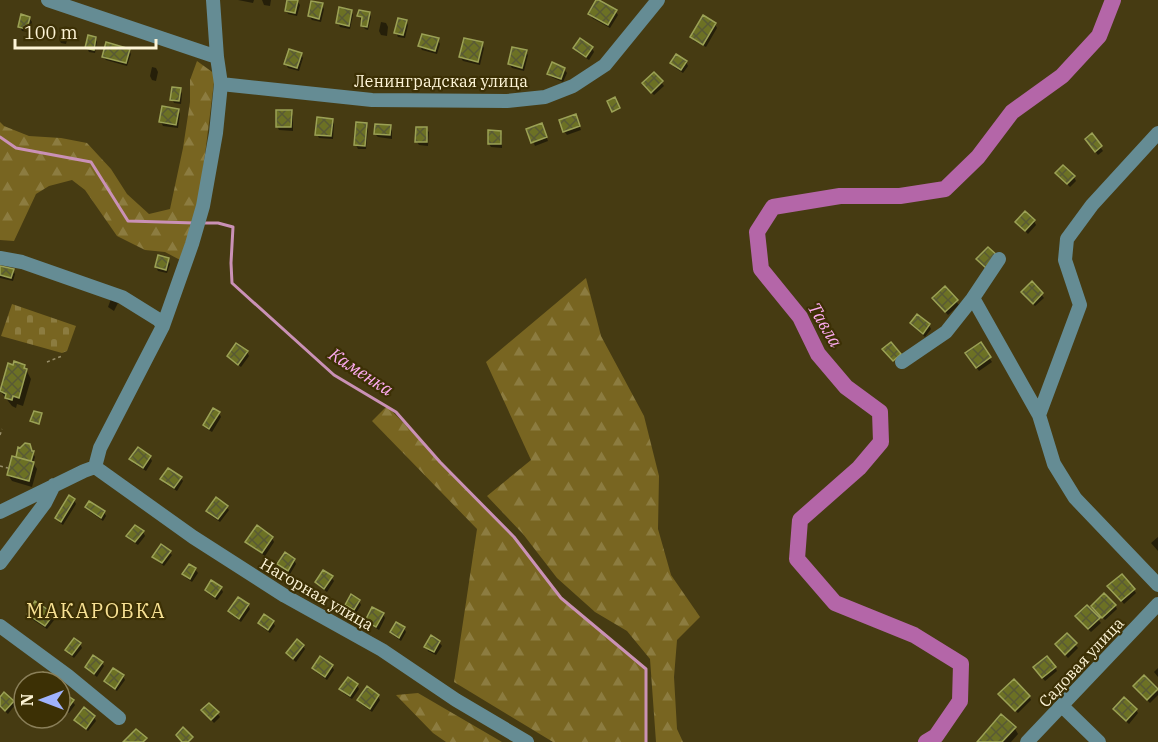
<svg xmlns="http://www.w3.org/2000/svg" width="1158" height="742" viewBox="0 0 1158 742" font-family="'IBM Plex Serif',serif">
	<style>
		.forest { fill: url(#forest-firs) }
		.cemetery { fill: url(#cemetery-stones) }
		.shadow { fill: #0007 }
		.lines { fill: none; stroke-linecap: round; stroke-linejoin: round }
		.stream { stroke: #ca91b6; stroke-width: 3 }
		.river { stroke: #b466a8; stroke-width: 16 }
		.building { fill: url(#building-cross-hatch); stroke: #9ba155; stroke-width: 1.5 }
		.path { stroke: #988e69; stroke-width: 1.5; stroke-dasharray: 3 3; stroke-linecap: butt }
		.minor { stroke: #658c94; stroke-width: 14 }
		.labels { text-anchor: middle; stroke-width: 4.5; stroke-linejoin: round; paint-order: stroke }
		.street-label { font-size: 16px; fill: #fef5d7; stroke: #3c3005 }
		.water-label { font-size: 18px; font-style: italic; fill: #fdaaef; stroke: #3c3005 }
		.quarter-label { font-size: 20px; letter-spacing: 1.5px; fill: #f9e294; stroke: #3c3005 }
	</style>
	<defs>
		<pattern id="forest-firs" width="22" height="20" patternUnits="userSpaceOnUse" patternTransform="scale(1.5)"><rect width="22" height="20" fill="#786521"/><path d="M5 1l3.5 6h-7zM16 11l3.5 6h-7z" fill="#8c7c40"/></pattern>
		<pattern id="cemetery-stones" width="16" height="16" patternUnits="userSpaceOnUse" patternTransform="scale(1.5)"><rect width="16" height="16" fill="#786521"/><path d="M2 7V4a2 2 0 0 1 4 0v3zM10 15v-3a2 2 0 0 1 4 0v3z" fill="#8c7c40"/></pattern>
		<pattern id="building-cross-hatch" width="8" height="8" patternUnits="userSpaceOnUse" patternTransform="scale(1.5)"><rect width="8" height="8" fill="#6c7124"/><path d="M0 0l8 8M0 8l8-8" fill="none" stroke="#595a35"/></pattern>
	</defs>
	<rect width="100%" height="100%" fill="#463b12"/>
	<path class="forest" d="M197,61L215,74L200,195L182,261L165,252L145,250L117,236L85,190L72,180L49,186L36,194L14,241L0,240V122L4,126L29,136L61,138L87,143L111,169L127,194L149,214L170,209L183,148L190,102V80Z
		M586,278L601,336L644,416L659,476L658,529L671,575L700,617L677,640L674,677L677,729L683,742H656L650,659L627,631L595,612L557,578L523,534L487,496L531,460L486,362Z
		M387,406L514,537L561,598L646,669V742H553L454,682L477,529L372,421Z
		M418,693L502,742H446L433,733L396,695Z"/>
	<path class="cemetery" d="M12,304L76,326L67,351L62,353L1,336Z"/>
	<path class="shadow" d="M238,0H254L253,3Z
		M262,0H271L270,6L264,5Z
		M289,0L297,1L300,5L297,16L288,14L286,10Z
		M322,5L324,9L321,22L312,20L309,16Z
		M351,11L353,15L350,29L340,27L338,23Z
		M615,11L618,15L610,28L592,18L590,14Z
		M369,13L371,17L368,30L365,29L362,25L363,20H361L359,16Z
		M29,18L32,22L29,32L22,31L20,27Z
		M406,21L408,25L405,38L398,37L396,33Z
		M381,22L386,23L388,27L387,36L381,35L379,31Z
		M715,24L717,28L706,47L694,41L692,37Z
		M62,28L66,29L69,33L66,44L61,43L59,39Z
		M95,38L97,42L95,53L89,52L87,48Z
		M438,40L440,44L437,54L422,50L420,46Z
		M482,44L484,48L480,65L463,61L460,57Z
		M575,48H592L594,52L589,60L577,52Z
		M129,50L131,54L127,66L106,60L103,57Z
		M526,52L528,55L524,71L512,68L509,64Z
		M301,54L303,58L299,71L288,68L286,64Z
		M686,62L688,66L683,73L674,67L672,63Z
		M152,67L156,68L158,72L156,81L152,80L150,76Z
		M564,69L567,73L563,82L551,77L549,73Z
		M661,82L664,86L654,95L646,87Z
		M180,90L182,94L181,104L174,103L172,99Z
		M178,110L180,114L178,128L163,126L161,122Z
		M291,112L293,116V131L279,130L277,126Z
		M332,120L334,124L333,139L319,138L317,134Z
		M577,120L581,130L567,135L564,131Z
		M366,125L368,129L366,149H358L356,145Z
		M390,127L392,131V139L378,137L375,134Z
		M543,128L548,141L535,146L528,130Z
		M426,129L429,132L428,146L419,145L417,142Z
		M500,132L502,136V148L491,147L489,144Z
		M1092,135L1103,151L1098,155L1089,143Z
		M1057,173L1074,177L1076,181L1070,187Z
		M1034,221L1036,225L1028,234L1020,226Z
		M168,260L170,264L167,273L158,271L156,267Z
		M0,267L13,270L15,274L13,281L0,278Z
		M1032,283L1044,298L1035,306L1025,296Z
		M945,288L959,305L948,315L933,298Z
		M111,299L118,303L114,311L108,307Z
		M912,323L929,325L931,329L925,337L914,327Z
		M980,344L992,362L979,371L969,357Z
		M247,352L249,356L241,367L231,360L228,356Z
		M9,365L24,366L31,379L23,406L17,404L16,408L12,406L1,392Z
		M219,413L221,417L212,432L207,429L204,425Z
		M19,449L33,453L35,457L33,463L37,469L32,487L12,481L8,475L17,458Z
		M150,457L152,461L146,471L133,463L131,459Z
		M181,478L183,481L177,491L164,483L162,479Z
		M74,500L76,504L63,525L59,522L57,518Z
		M87,507L104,512L106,516L103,521L89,511Z
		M226,507L229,510L220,522L210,515L208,511Z
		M143,532L145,536L138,545L130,540L128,536Z
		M1158,537V551L1151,543Z
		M272,538L274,542L265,556L249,545L247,542Z
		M169,552L172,555L164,566L156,560L154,557Z
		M294,560L296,564L290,574L281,568L279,564Z
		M189,566L195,569L198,573L192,582L186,578L184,574Z
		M331,577L334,581L327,592L319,586L316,582Z
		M221,588L223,592L217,600L209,594L206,590Z
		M1112,590H1134L1136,593L1124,604Z
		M359,601L361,605L356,613L349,609L346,605Z
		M248,605L250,609L241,622L232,615L230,611Z
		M1115,605L1117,609L1105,620L1095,610Z
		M28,614L53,615L55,619L47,629L30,618Z
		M383,614L385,618L379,630L369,624L367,620Z
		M1098,619L1101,623L1091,632L1079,620Z
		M273,622L275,626L270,633L262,627L260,623Z
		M404,628L406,632L401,641L394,636L392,632Z
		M1067,635L1078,648L1068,658L1059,648Z
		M439,642L442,646L436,655L428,651L426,647Z
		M80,644L82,648L74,658L69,654L67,650Z
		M303,646L305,649L296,662L290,657L288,654Z
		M102,663L104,666L97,677L89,671L87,667Z
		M332,666L334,670L327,680L316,672L314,668Z
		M1055,667L1057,671L1045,681L1037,671Z
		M1158,668V677L1154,672Z
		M123,676L125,680L117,691L108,685L105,681Z
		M1144,677L1158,692V695L1150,703L1137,690Z
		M357,685L359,689L352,699L343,693L341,689Z
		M378,696L380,700L372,712L361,704L359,701Z
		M1029,696L1031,700L1018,713L1002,698Z
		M60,697L72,701L75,705L69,713L60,707Z
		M0,699L13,702L15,705L8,714L0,707Z
		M1115,709L1136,710L1138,713L1129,724L1117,713Z
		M217,713L220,717L214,723L206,714Z
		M94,717L96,721L88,731L78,724L76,720Z
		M1014,727L1018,734L1011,742H979Z"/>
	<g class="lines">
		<path class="stream" d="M0,137L16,148L91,162L128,221L195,223
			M202,223H218L233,227L231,263L232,283L334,375L396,412L440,462L514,537L561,598L646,669V742"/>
		<path class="river" d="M926,742L936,736L960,701L961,664L914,635L835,603L797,559L800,520L859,468L881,442L880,412L846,387L818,354L800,317L761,269L757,232L773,207L840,196H900L945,189L978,157L1012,112L1062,76L1099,36L1113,0"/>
	</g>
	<path class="building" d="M287,0H298L295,13L285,11Z
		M596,0H599L617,10L608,25L588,14Z
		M311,1L323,3L319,19L308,16Z
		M339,7L352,10L349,26L336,23Z
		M359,10L370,12L367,27L361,26L362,17L357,16Z
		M21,14L30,17L27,29L18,27Z
		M703,15L716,23L703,45L690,37Z
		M398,18L407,20L403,35L394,33Z
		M422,34L439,38L435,51L418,46Z
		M88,35L96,37L94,50L85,48Z
		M464,38L483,42L478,62L459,57Z
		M580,38L593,47L586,57L573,48Z
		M106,42L130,49L126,63L102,57Z
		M512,47L527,50L522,68L508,64Z
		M289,49L302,53L297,68L284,64Z
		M676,54L687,61L681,70L670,63Z
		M552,62L565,68L561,79L547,74Z
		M654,72L663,81L651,93L642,83Z
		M172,87L181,88L179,101L170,100Z
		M615,97L620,108L612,112L607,101Z
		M162,106L179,109L176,125L159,122Z
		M276,110H292L291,127H276Z
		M576,114L580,126L563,132L559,120Z
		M317,117L333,119L331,136L315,135Z
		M356,122L367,123L365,146L354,145Z
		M542,123L547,137L531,143L526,129Z
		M375,124L391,125L390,135L374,134Z
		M416,127H427V142H415Z
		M488,130L501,131V144H488Z
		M1092,133L1102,146L1095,152L1085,139Z
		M1063,165L1075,176L1067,184L1055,173Z
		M1025,211L1035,220L1025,231L1015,222Z
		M988,247L998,256L986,268L976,259Z
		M158,255L169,258L166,270L155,267Z
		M0,266L14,269L11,278L0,275Z
		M1032,281L1043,293L1033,304L1021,292Z
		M945,286L958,300L945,312L932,298Z
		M917,314L930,324L923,334L910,323Z
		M891,342L901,354L893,361L882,349Z
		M981,342L991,357L976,368L965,353Z
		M236,343L248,351L238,365L227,356Z
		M14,361L25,365L24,368L27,369L19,398L13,396L12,400L5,398L6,394L0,391L8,363L13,365Z
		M213,408L220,412L209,429L203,425Z
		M34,411L42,413L39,424L30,421Z
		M25,443L30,444L32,451H34L31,461L16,457L18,447L20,448Z
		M138,447L151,456L143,468L129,459Z
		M12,456L34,462L29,481L7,475Z
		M168,468L182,477L174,488L160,479Z
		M69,495L75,499L61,522L55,518Z
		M216,497L228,506L218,519L206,511Z
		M89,501L105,511L101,518L85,507Z
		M135,525L144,531L135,542L126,536Z
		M257,525L273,537L262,553L245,542Z
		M161,544L171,551L162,563L152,557Z
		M285,552L295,559L288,571L277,564Z
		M189,564L196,568L190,579L182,574Z
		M323,570L333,576L324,589L315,582Z
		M1122,574L1135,589L1121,601L1107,586Z
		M211,580L222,587L215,597L205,590Z
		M1104,593L1116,605L1102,618L1091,606Z
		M351,594L360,600L354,610L345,605Z
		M238,597L249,604L239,619L228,611Z
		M35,601L54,614L45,626L27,614Z
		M1087,605L1100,618L1088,629L1075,616Z
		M372,607L384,613L376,627L365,621Z
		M264,614L274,621L268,630L258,623Z
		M396,622L405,627L399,638L390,632Z
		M1067,633L1077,643L1065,655L1055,644Z
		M431,635L440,641L434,652L424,647Z
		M74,638L81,643L72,655L65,650Z
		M297,639L304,645L293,659L286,653Z
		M93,655L103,662L94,674L85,667Z
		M320,656L333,665L325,677L312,668Z
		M1047,656L1056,667L1042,678L1033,667Z
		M113,668L124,675L115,689L104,681Z
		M43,672L52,680L50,682H35Z
		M1144,675L1158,689L1147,700L1133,686Z
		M348,677L358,684L350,696L339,689Z
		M1014,679L1030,696L1015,711L998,694Z
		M367,686L379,695L370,709L357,700Z
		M4,692L14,701L5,711L0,706V697Z
		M62,692L74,700L66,711L60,706V694Z
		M1124,697L1137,709L1126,721L1113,709Z
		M209,703L219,712L211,720L201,710Z
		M84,707L95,716L86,729L74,720Z
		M1001,714L1016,727L1002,742H977Z
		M183,727L193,737L188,742H182L176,735Z
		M136,729L147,738L143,742H123Z"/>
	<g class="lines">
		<path class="path" d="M47,362L62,356
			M0,435L2,429
			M0,466L8,468"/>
		<path class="minor" d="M48,0L217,57
			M221,84L372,100L507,101L545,97L573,86L605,65L658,0
			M1158,133L1092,205L1067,239L1065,260L1080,305L1039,415L1054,464L1075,498L1158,585
			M0,258L22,262L122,297L159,320L163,326
			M999,259L973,298L1039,415
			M902,362L946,332L973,298
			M95,467L193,537L285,596L382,650L456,700L527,742
			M95,467L100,448L163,326L192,244L203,206L216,133L221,84L217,57L213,0
			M0,512L84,471L95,467
			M0,563L45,503L54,485
			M0,626L68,676L119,718
			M1062,706L1099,742
			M1027,742L1158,604"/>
	</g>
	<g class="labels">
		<g class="street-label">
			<text x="441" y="87">Ленинградская улица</text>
			<text transform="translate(317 594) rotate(30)" y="6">Нагорная улица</text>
			<text transform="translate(1081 662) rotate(-47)" y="6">Садовая улица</text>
		</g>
		<g class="water-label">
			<text transform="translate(825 325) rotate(59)" y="6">Тавла</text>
			<text transform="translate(361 372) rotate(33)" y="6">Каменка</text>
		</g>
		<g class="quarter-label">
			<text x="96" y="618">МАКАРОВКА</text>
		</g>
	</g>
	<g transform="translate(42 700) rotate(270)"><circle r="28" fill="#3c3005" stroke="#8a7f59" stroke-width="1.5"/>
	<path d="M0-4.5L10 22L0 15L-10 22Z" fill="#a0b3fd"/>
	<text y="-9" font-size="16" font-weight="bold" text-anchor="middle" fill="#fef5d7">N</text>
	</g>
	<path d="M15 39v9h141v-9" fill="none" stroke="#fef5d7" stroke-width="3"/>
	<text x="24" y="39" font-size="18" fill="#fef5d7" stroke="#3c3005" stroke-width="4.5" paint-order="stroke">100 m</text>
</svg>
